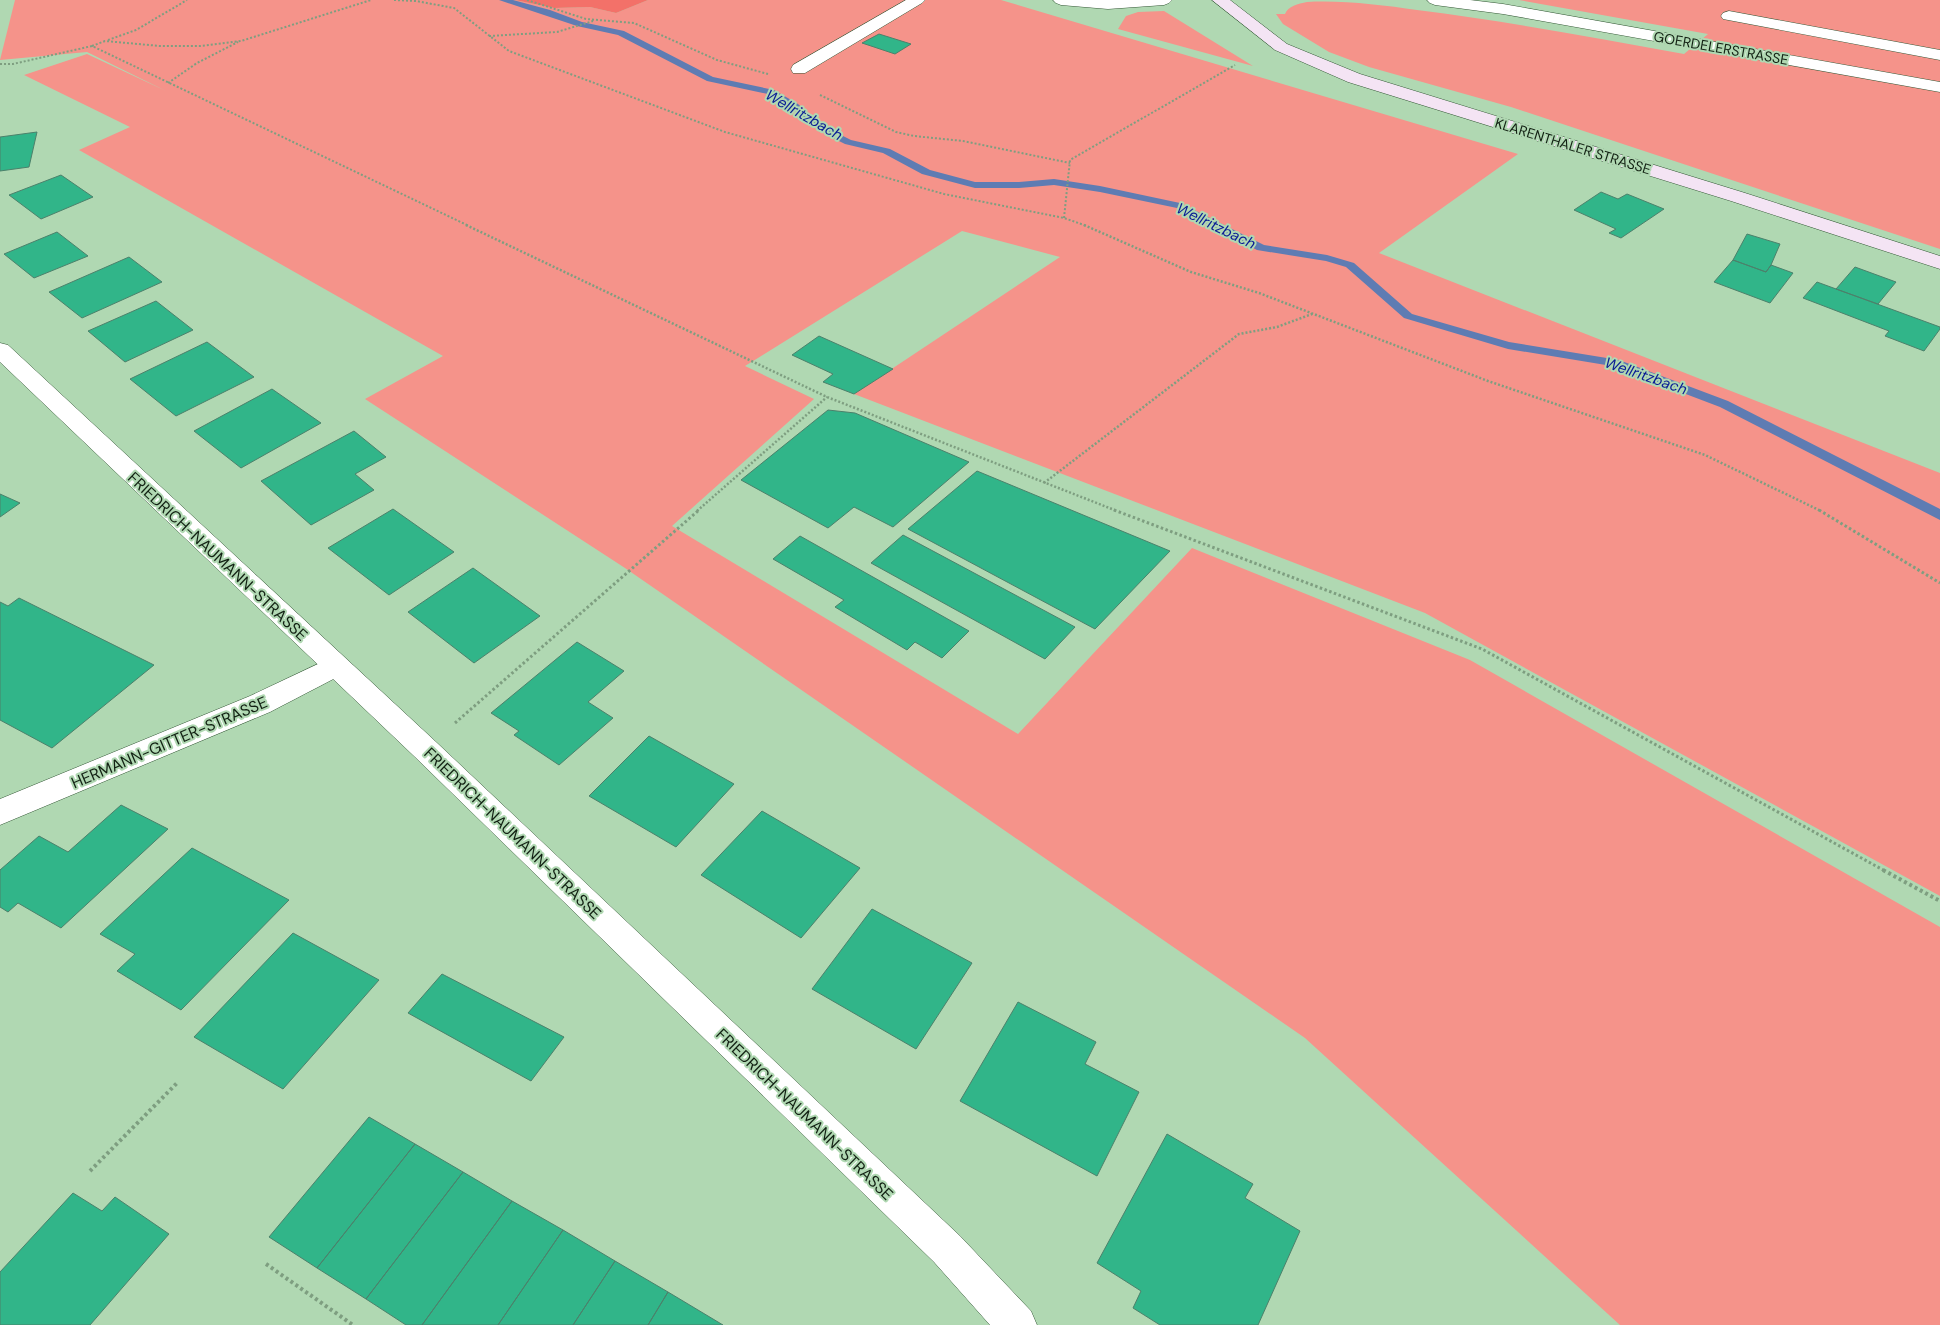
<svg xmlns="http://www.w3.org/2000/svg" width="1940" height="1325" viewBox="0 0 1940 1325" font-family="'DM Sans',sans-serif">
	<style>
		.green { fill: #f5938a }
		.forest { fill: #f37169 }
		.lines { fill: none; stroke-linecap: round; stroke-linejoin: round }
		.stream { fill: #5e7cb3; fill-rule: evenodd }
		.building { fill: #31b589; stroke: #4c816b }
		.service-casing { stroke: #355837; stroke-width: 1 }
		.minor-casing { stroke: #355837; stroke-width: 1 }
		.tertiary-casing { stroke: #355837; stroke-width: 1 }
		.secondary-casing { stroke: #355837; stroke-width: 1 }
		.path-far3 { stroke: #7e9e80; stroke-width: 2; stroke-dasharray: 2 2; stroke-linecap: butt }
		.path-far2 { stroke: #7e9e80; stroke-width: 2.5; stroke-dasharray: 2 2; stroke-linecap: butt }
		.path-far1 { stroke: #7e9e80; stroke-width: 3; stroke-dasharray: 2.5 2.5; stroke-linecap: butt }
		.path { stroke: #7e9e80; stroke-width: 4; stroke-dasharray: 3 3; stroke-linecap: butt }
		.service { fill: #fff; fill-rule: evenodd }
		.minor { fill: #fff; fill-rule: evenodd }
		.tertiary { fill: #fff; fill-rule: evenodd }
		.secondary { fill: #f4e4f4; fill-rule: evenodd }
		.labels { text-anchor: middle; stroke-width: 4; stroke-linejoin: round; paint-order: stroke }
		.far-street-label { font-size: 14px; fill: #122113; stroke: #b0d8b2 }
		.far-water-label { font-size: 15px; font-style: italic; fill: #091b95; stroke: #b0d8b2 }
		.street-label { font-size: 16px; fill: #122113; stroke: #b0d8b2 }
	</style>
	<rect width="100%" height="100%" fill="#b0d8b2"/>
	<path class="green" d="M15,0H515L554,8L590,7L616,13L648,0H1001L1518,154L1379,253L1940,473V896L1425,613L854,394L1060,257L962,231L745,366L814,399L672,526L1018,734L1192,548L1470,660L1940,927V1325H1620L1305,1038L625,568L365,399L443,356L79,150L130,127L24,75L87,54L166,91L87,52L0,60Z
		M1519,0H1940V249L1511,107L1369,67L1329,52L1283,24L1276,14H1285C1288,6 1298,4 1307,2C1342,0 1382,5 1417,10C1506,21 1595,38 1684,54L1708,34Z
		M1164,11L1253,66L1118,29L1126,16L1138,12Z"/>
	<path class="forest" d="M515,0H648L616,13L590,7L554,8Z"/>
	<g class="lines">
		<path class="stream" d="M499,0H513L550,10L582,22L624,31L713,77L774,90L798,104L813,118L839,134L851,140L890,149L930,170L975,182H1019L1054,179L1100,186L1180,203L1264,245L1327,255L1354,263L1412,314L1509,342L1619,360L1728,401L1940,509V520L1720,407L1612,366L1508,349L1404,318L1346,267L1326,261L1257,250L1177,208L1100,192L1054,185L1019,188H975L922,174L883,153L845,144L833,138L807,122L792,108L768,94L707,81L618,35L577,26Z"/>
	</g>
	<path class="building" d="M879,34L911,44L895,54L862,43Z
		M37,132L29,167L0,171V137Z
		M61,175L93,197L41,219L9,195Z
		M1601,192L1618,199L1627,194L1664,209L1621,238L1609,233L1616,229L1574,210Z
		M57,232L88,256L34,278L4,254Z
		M1747,234L1780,244L1771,265L1766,272L1733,260Z
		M129,257L162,282L82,318L49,292Z
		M1733,260L1766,272L1771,265L1793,273L1770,303L1714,282Z
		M1855,267L1896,282L1878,304L1836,289Z
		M1817,282L1940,327V329L1924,351L1885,336L1889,331L1803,298Z
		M156,301L193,330L125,362L88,331Z
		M819,336L893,369L854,394L823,382L833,374L792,355Z
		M207,342L254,377L176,416L130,379Z
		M272,389L321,423L241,468L194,431Z
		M828,410L855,413L969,462L893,527L854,507L828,528L741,480Z
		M354,431L386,457L355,474L374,490L311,525L261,481Z
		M977,471L1170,551L1095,629L908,529Z
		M0,494L20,503L0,517Z
		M393,509L454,552L389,595L328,548Z
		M903,535L1075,627L1045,659L871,563Z
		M800,536L969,631L942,658L915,642L907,650L835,607L844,600L773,559Z
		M473,568L540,616L474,663L408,612Z
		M19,598L154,665L52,748L0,720V602L8,606Z
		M577,642L624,671L588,702L613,718L559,765L514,735L519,731L491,713Z
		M649,736L734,784L676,847L589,796Z
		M121,805L168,829L61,928L18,903L8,912L0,907V870L39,836L68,852Z
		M762,811L860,868L801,938L701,875Z
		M192,848L289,900L181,1010L117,971L135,954L100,934Z
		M872,909L972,963L916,1049L812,989Z
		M293,933L379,980L283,1089L194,1037Z
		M442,974L564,1037L531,1081L408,1013Z
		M1018,1002L1096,1042L1085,1064L1139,1092L1097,1176L960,1101Z
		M369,1117L415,1144L317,1268L269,1237Z
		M1167,1134L1253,1184L1245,1198L1300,1231L1258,1325H1160L1133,1308L1141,1291L1097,1263Z
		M415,1144L463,1172L366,1299L317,1268Z
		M463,1172L512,1201L422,1325H406L366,1299Z
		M73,1193L102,1211L115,1197L169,1234L90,1325H0V1272Z
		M512,1201L563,1230L498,1325H422Z
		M563,1230L615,1261L573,1325H498Z
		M615,1261L668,1292L648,1325H573Z
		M668,1292L723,1325H648Z"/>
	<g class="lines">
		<g class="service-casing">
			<path id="service" d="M906,0H925L922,3L805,73H793L791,69L793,65Z
				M1729,11L1940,50V60L1723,19L1721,16L1723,13Z"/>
		</g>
		<g class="minor-casing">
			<path id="minor" d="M1053,0H1172L1169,3L1164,5L1108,9L1061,5L1056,3Z
				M1427,0H1470L1503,4L1940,82V92L1503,14L1435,5L1430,3Z
				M335,656L345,659L349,666L345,673L270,712L0,825V799L250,696Z"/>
		</g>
		<g class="tertiary-casing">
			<path id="tertiary" d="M0,343L8,345L435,741L960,1236L1031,1311L1037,1325H990L934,1262L415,757L0,362Z"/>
		</g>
		<g class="secondary-casing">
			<path id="secondary" d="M1212,0H1230L1287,44L1360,74L1745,193L1940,256V269L1731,201L1348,82L1275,50Z"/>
		</g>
		<path class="path-far3" d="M394,0L416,1L454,8L509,51L725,132L944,194L1064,218L1087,226
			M527,0L586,19L634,23L717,60L768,74
			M489,36L557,32L593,21
			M108,40L136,30L187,0
			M92,46L105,41L160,46H200L241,41L371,0
			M0,64H13L92,46L469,226
			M168,83L197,63L238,42
			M820,95L896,132L914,136L963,141L1070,163
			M1064,218L1070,160L1235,65"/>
		<path class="path-far2" d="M466,225L827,397L1117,511
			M1084,225L1191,272L1259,293L1488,381L1705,455L1821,511
			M1044,483L1239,334L1277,327L1312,314
			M697,511L827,397"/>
		<path class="path-far1" d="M1114,510L1482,649L1885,871
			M1819,510L1940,583
			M455,723L699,510"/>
		<path class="path" d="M1883,870L1940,901
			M90,1171L178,1082
			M266,1264L353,1325"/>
		<use href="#service" class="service"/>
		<use href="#minor" class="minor"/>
		<use href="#tertiary" class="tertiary"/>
		<use href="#secondary" class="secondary"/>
	</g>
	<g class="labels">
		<g class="far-street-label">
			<text transform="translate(1721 48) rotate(10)" y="5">GOERDELERSTRASSE</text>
			<text transform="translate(1573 146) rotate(17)" y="5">KLARENTHALER STRASSE</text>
		</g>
		<g class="far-water-label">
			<text transform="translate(804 115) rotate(30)" y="5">Wellritzbach</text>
			<text transform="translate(1216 226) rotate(26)" y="5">Wellritzbach</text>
			<text transform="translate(1646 376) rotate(19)" y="5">Wellritzbach</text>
		</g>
		<g class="street-label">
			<text transform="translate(218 556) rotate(43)" y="6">FRIEDRICH-NAUMANN-STRASSE</text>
			<text transform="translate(169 742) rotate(-23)" y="6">HERMANN-GITTER-STRASSE</text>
			<text transform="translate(513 833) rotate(44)" y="6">FRIEDRICH-NAUMANN-STRASSE</text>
			<text transform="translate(805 1114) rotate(44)" y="6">FRIEDRICH-NAUMANN-STRASSE</text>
		</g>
	</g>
</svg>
